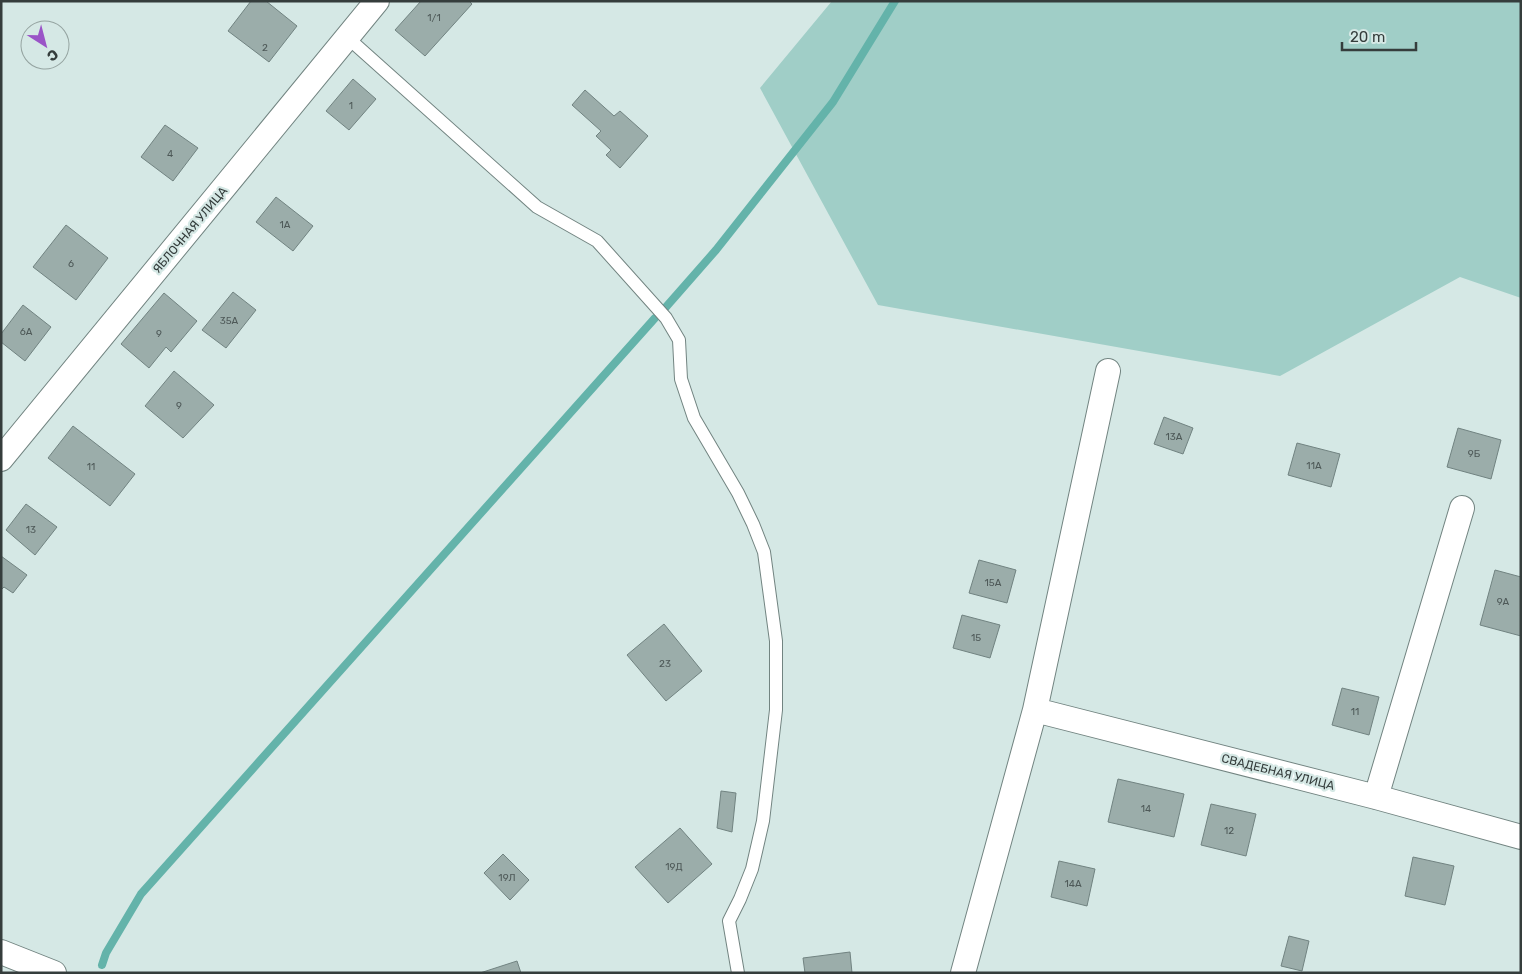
<svg xmlns="http://www.w3.org/2000/svg" width="1522" height="974" viewBox="0 0 1522 974" font-family="Rubik,sans-serif">
	<style>
		.green { fill: #a0cec7 }
		.lines { fill: none; stroke-linecap: round; stroke-linejoin: round }
		.stream { stroke: #64b3aa; stroke-width: 8 }
		.building { fill: #9badaa; stroke: #718381 }
		.lane-casing { stroke: #728481; stroke-width: 14 }
		.street-casing { stroke: #728481; stroke-width: 26 }
		.lane { stroke: #fff; stroke-width: 12 }
		.street { stroke: #fff; stroke-width: 24 }
		.labels { text-anchor: middle; stroke-width: 4.5; stroke-linejoin: round; paint-order: stroke }
		.number-label { font-size: 10px; fill: #4e5958 }
		.street-label { font-size: 12px; fill: #353d3c; stroke: #d5e8e5 }
	</style>
	<rect width="100%" height="100%" fill="#d5e8e5"/>
	<path class="green" d="M832,1H1521V298L1460,277L1280,376L878,305L760,88Z"/>
	<g class="lines">
		<path class="stream" d="M666,307L716,250L833,102L895,1
			M102,965L106,953L141,894L655,318"/>
	</g>
	<path class="building" d="M251,1H266L297,26L269,62L228,31Z
		M421,1H469L472,4L425,56L395,30Z
		M353,79L376,99L349,130L326,111Z
		M585,90L614,116L620,111L648,136L620,168L606,155L611,150L596,136L601,131L572,105Z
		M165,125L198,148L173,181L141,157Z
		M276,197L313,226L293,251L256,222Z
		M66,225L108,258L76,300L33,267Z
		M233,292L256,310L226,348L202,330Z
		M164,293L197,321L171,352L166,347L149,368L121,344Z
		M23,305L51,327L25,361L1,342V334Z
		M174,371L214,405L183,438L145,406Z
		M1164,417L1193,428L1183,454L1154,444Z
		M73,426L135,474L110,506L48,458Z
		M1458,428L1501,440L1491,479L1447,467Z
		M1297,443L1340,454L1331,487L1288,475Z
		M26,504L57,527L35,555L6,530Z
		M1,556L27,575L13,593L4,587L1,590Z
		M979,560L1016,570L1007,603L969,593Z
		M1495,570L1521,577V636L1480,625Z
		M962,615L1000,625L990,658L953,648Z
		M664,624L702,671L666,701L627,655Z
		M1342,688L1379,697L1369,735L1332,725Z
		M1118,779L1184,794L1174,837L1108,822Z
		M721,791L736,793L732,832L717,828Z
		M1211,804L1256,814L1246,856L1201,845Z
		M680,828L712,864L668,903L635,867Z
		M503,854L529,880L510,900L484,873Z
		M1413,857L1454,866L1445,905L1405,896Z
		M1059,861L1095,869L1087,906L1051,897Z
		M1289,936L1309,941L1302,971L1281,966Z
		M850,952L852,973H805L803,958Z
		M517,961L521,973H480Z"/>
	<g class="lines">
		<g class="lane-casing">
			<path id="lane" d="M348,38L537,207L597,241L666,318L679,340L681,379L694,418L738,493L753,524L764,552L776,641V710L763,821L752,869L740,899L729,921L738,973"/>
		</g>
		<g class="street-casing">
			<path id="street" d="M1,459L377,1
				M1035,710L1376,797L1521,837
				M1376,797L1462,508
				M1,952L54,973
				M963,973L1035,710L1108,371"/>
		</g>
		<use href="#lane" class="lane"/>
		<use href="#street" class="street"/>
	</g>
	<g class="labels">
		<g class="number-label">
			<text x="434" y="21">1/1</text>
			<text x="265" y="51">2</text>
			<text x="351" y="109">1</text>
			<text x="170" y="157">4</text>
			<text x="285" y="228">1А</text>
			<text x="71" y="267">6</text>
			<text x="229" y="324">35А</text>
			<text x="26" y="335">6А</text>
			<text x="159" y="337">9</text>
			<text x="179" y="409">9</text>
			<text x="1174" y="440">13А</text>
			<text x="1474" y="457">9Б</text>
			<text x="1314" y="469">11А</text>
			<text x="91" y="470">11</text>
			<text x="31" y="533">13</text>
			<text x="993" y="586">15А</text>
			<text x="1503" y="605">9А</text>
			<text x="976" y="641">15</text>
			<text x="665" y="667">23</text>
			<text x="1355" y="715">11</text>
			<text x="1146" y="812">14</text>
			<text x="1229" y="834">12</text>
			<text x="674" y="870">19Д</text>
			<text x="507" y="881">19Л</text>
			<text x="1073" y="887">14А</text>
		</g>
		<g class="street-label">
			<text transform="translate(190 230) rotate(-50)" y="4">ЯБЛОЧНАЯ УЛИЦА</text>
			<text transform="translate(1278 772) rotate(14)" y="4">СВАДЕБНАЯ УЛИЦА</text>
		</g>
	</g>
	<rect width="1522" height="974" fill="none" stroke="#353d3c" stroke-width="5"/>
	<g transform="translate(45 45) rotate(144)"><circle r="24" fill="#d5e8e5" stroke="#95a4a1"/>
	<path d="M0-4L9 19L0 12L-9 19Z" fill="#9a54c7"/>
	<text y="-8" font-size="14" font-weight="bold" text-anchor="middle" fill="#353d3c">С</text>
	</g>
	<path d="M1342 42v8h74v-8" fill="none" stroke="#353d3c" stroke-width="2.5"/>
	<text x="1350" y="42" font-size="15" fill="#353d3c" stroke="#d5e8e5" stroke-width="4" paint-order="stroke">20 m</text>
</svg>
